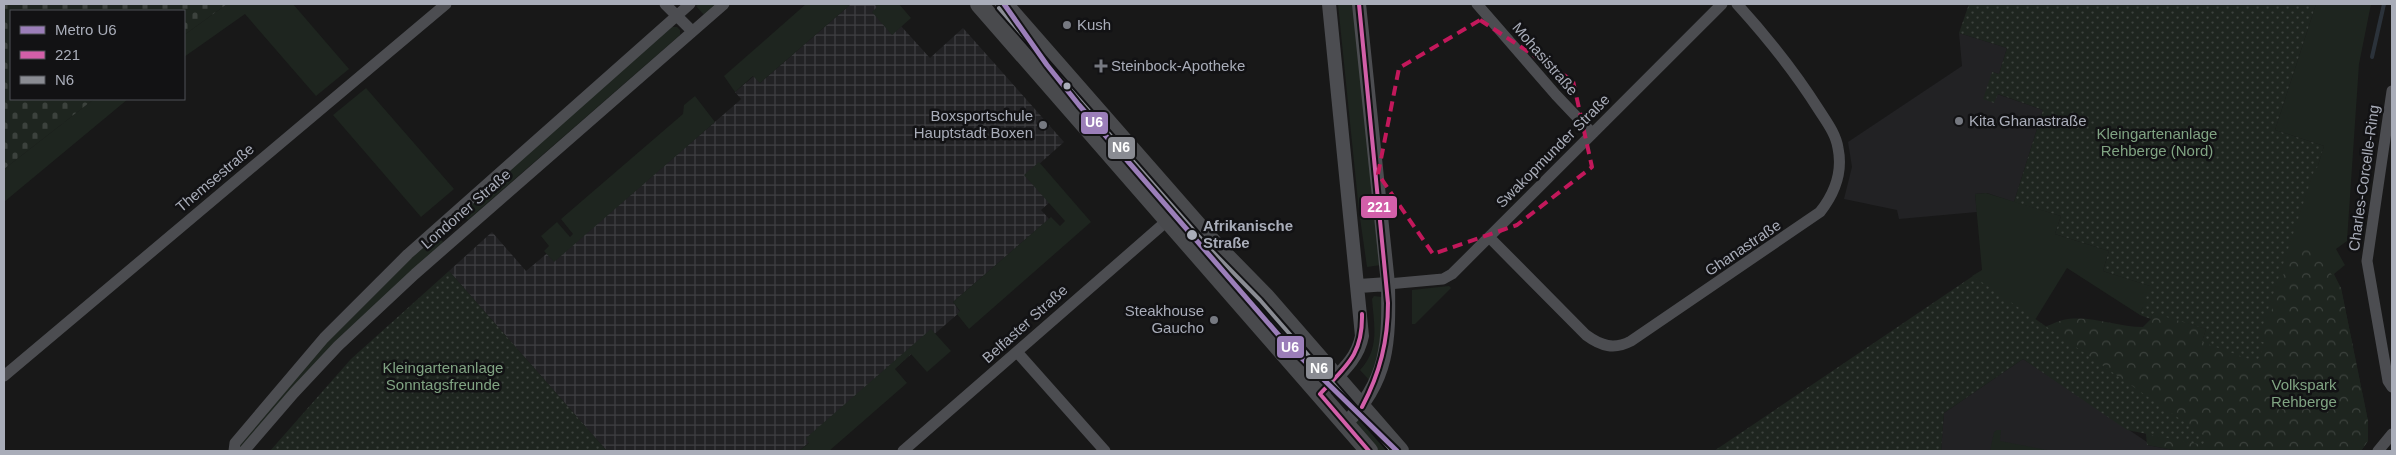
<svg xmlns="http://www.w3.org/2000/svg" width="2396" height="455" viewBox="0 0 2396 455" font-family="Arial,sans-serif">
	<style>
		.built { fill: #222224 }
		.industrial { fill: url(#industrial-grid) }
		.green { fill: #1e251f }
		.forest { fill: url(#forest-crowns) }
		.cemetery { fill: url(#cemetery-stones) }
		.garden { fill: url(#garden-dots) }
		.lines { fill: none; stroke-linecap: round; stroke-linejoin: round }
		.stream { stroke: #2b323a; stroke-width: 4 }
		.minor { stroke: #4c4d51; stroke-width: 11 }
		.tertiary { stroke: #4c4d51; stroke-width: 14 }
		.primary { stroke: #494a4d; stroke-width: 18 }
		.bus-1-casing { stroke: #121214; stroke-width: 8 }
		.bus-2-casing { stroke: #121214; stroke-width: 8 }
		.bus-1 { stroke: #d25fa9; stroke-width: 4 }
		.bus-2 { stroke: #8a8c93; stroke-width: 4 }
		.metro-1-casing { stroke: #121214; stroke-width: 9 }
		.metro-1 { stroke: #9b7eb9; stroke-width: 5 }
		.marked { fill: none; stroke: #c2185b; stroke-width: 4; stroke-dasharray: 10 6; stroke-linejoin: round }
		.poi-dot { fill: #767981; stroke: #121214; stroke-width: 2 }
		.bus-dot { fill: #a9adb9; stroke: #121214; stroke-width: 2 }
		.labels { text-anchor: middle; stroke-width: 5; stroke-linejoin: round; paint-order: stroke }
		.poi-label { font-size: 15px; fill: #a9adb9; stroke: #121214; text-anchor: start }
		.street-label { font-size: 15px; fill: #a9adb9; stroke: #121214 }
		.park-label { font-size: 15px; fill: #80a483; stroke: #121214 }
		.stop-label { font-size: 15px; font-weight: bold; fill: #a9adb9; stroke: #121214; text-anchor: start }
		.line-badge { stroke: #121214; stroke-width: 2 }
		.badge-label { font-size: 14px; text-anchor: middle; font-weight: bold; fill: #fff }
	</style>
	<defs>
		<pattern id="industrial-grid" width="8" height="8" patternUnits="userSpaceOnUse" patternTransform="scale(1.25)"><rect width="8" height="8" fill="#222224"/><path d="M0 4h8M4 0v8" fill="none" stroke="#3f3f42"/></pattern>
		<pattern id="forest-crowns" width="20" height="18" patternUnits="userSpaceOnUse" patternTransform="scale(1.25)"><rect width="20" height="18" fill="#1e251f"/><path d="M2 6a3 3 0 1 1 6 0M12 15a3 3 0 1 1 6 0" fill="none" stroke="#3c423d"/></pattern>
		<pattern id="cemetery-stones" width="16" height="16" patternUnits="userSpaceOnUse" patternTransform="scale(1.25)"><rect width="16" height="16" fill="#1e251f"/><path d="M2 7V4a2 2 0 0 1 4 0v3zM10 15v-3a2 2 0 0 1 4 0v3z" fill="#3c423d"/></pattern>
		<pattern id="garden-dots" width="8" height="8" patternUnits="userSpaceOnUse" patternTransform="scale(1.25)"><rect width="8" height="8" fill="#1e251f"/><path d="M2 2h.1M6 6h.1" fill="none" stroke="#3c423d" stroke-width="1.8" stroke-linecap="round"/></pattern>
	</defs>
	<rect width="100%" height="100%" fill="#181818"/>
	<path class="built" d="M1959,33L2007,48L1999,74L1992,72L1997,94L2043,110L2014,202L1987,193L1975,194L1977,212L1899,219L1897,210L1844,199L1852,167L1848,142L1962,66Z
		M2023,359L2147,442V445L2179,451H1941L1944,413Z"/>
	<path class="industrial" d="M851,4H881L930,58L963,28L1064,142L1029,173L1052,200L1041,210L1049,219L953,302L960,312L799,451H607L449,271L492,232L526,271L550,251L557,258L738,102L741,99L735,92L754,76L760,83Z"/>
	<path class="green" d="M227,4H293L349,69L316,96L245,14L184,57V35Z
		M699,4H716L704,15L696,6Z
		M806,4H851L760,83L753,76L735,92L724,76Z
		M874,4H899L911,18L892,35L872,12L877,7Z
		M1338,4H1354L1381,265L1367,267L1359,211Z
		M2316,4H2371L2359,64L2347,241L2336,249L2345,265L2334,274L2341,288L2368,421V441L2361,451H2235L2160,337L2264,343L2257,341L2315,167L2317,168L2324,146L2275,130Z
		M672,27H677L680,30V35L468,220L461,212Z
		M366,88L454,189L421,217L333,115Z
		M695,96L715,122L554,262L544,251L549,246L541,236L557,222L570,237L573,234L561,219L683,114L684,105Z
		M94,99H128L4,202V169Z
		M1039,162L1091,222L969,329L957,314L960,311L953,302L1051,217L1060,226L1065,221L1024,175Z
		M1986,193L2061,216L2055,234L2109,251L2103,271L2160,289L2142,309L2140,315L2067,268L2035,320L1972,276L1982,270L1975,194Z
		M1172,206L1308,361L1305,364L1169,209Z
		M436,234L444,243L342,335L241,448L237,449L327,341Z
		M1449,286L1451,288L1415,324H1412V290Z
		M1374,296L1382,297C1381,325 1382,354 1369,380L1360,370C1380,349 1374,325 1372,299Z
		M931,329L951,351L927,372L911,354L895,369L907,383L829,451H799L809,443L806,438Z
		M1358,420H1360L1387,451H1378L1356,426V422Z
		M1997,430H2001L2000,441L2052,451H1990L1994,432Z"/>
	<path class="forest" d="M2292,249L2325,251L2323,262L2341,288L2368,421V441L2361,451H2179L2147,445L2145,424L2060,337L2045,327C2052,324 2060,320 2068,319C2093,316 2118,327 2143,327L2151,319L2153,312L2206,329L2202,342L2264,343L2261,342Z"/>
	<path class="cemetery" d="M4,4H227L184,35V11H11V99H94L4,169Z"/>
	<path class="garden" d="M1969,4H2316L2275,130L2324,146L2317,168H2315L2258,340L2265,343L2257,362L2202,342L2206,329L2153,313L2151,319L2140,315L2150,286L2103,271L2109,251L2055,234L2061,216L2014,202L2043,110L1998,94L1994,103L1983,99L1992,72L1999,74L2007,48L1959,33Z
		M449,271L607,451H270L351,359Z
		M1973,276L2206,437L2203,445L2127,430L2023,359L1944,413L1941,451H1714Z"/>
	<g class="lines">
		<path class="stream" d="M2372,57L2384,4"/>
		<path class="minor" d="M665,4L692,31
			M1477,4L1556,95L1592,133
			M2392,91L2367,261L2388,381L2392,387
			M1489,237L1586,335C1601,346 1614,350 1631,341L1820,212C1835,193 1843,172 1838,148C1836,134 1826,121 1819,110C1795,72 1767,37 1737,4
			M1388,284L1443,279L1452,274L1722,4
			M1017,352L1105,451
			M4,376L446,4
			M234,451L235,443L324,338L408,254L690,4
			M244,451L294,393L338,346L415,274L724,4
			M903,451L1168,220
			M2378,451L2392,434"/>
		<path class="tertiary" d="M1359,286L1388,284
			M1320,394C1337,375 1357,362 1362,336L1329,4
			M1345,424C1389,381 1389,341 1388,284L1359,4"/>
		<path class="primary" d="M979,4L1369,451
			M1004,4L1215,245L1265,296L1400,451"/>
		<g class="bus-1-casing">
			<path id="bus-1" d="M1359,4L1388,303C1388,341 1380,373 1362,407
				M1320,394C1346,366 1363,355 1362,314
				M1320,394L1369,451"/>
		</g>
		<g class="bus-2-casing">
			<path id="bus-2" d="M999,8L1210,249L1260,300L1392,451"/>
		</g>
		<use href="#bus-1" class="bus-1"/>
		<use href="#bus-2" class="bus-2"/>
		<g class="metro-1-casing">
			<path id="metro-1" d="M1004,4L1047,65L1079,105L1282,339L1397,451"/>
		</g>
		<use href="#metro-1" class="metro-1"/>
	</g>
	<path class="marked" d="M1480,20L1573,81L1592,167L1517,225L1433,254L1378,174L1399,68Z"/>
	<g class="poi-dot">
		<circle cx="1067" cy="25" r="5"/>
		<path d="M1098.5 58.5h5v5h5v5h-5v5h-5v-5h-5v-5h5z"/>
		<circle cx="1959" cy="121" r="5"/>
		<circle cx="1043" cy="125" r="5"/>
		<circle cx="1214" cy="320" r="5"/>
	</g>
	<g class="bus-dot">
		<circle cx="1067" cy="86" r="4.5"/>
		<circle cx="1192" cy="235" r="6"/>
	</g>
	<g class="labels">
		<g class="poi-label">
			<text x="1077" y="30">Kush</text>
			<text x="1111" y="71">Steinbock-Apotheke</text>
			<text x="1033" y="121" text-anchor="end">Boxsportschule<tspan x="1033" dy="17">Hauptstadt Boxen</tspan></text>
			<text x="1969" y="126">Kita Ghanastraße</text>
			<text x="1204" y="316" text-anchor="end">Steakhouse<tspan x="1204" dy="17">Gaucho</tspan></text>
		</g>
		<g class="street-label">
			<text transform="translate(1545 59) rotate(49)" y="5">Mohasistraße</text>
			<text transform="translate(1553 151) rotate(-45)" y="5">Swakopmunder Straße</text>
			<text transform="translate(215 178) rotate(-40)" y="5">Themsestraße</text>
			<text transform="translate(2364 178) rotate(-82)" y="5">Charles-Corcelle-Ring</text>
			<text transform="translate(466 209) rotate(-41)" y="5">Londoner Straße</text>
			<text transform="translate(1743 248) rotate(-34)" y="5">Ghanastraße</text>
			<text transform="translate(1025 324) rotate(-42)" y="5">Belfaster Straße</text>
		</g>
		<g class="park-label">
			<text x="2157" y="139">Kleingartenanlage<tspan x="2157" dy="17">Rehberge (Nord)</tspan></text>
			<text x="443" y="373">Kleingartenanlage<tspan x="443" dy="17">Sonntagsfreunde</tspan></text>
			<text x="2304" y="390">Volkspark<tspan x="2304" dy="17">Rehberge</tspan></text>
		</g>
		<g class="stop-label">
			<text x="1203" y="231">Afrikanische<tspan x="1203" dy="17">Straße</tspan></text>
		</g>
	</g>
	<g class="line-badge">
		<rect x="1080" y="111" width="29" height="24" rx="5" fill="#9b7eb9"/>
		<rect x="1107" y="136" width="29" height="24" rx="5" fill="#8a8c93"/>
		<rect x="1360" y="195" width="38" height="24" rx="5" fill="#d25fa9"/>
		<rect x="1276" y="335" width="29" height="24" rx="5" fill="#9b7eb9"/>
		<rect x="1305" y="356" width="29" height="24" rx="5" fill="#8a8c93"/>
	</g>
	<g class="badge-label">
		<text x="1094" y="127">U6</text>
		<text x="1121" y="152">N6</text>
		<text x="1379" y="212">221</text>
		<text x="1290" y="352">U6</text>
		<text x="1319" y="373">N6</text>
	</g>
	<rect width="2396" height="455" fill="none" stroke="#a9adb9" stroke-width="10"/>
	<rect x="10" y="10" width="175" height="90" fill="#121214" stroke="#4e5056"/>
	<rect x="20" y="26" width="25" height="8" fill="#9b7eb9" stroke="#4e5056"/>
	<text x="55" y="35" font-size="15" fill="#a9adb9">Metro U6</text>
	<rect x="20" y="51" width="25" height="8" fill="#d25fa9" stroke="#4e5056"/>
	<text x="55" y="60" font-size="15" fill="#a9adb9">221</text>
	<rect x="20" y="76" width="25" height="8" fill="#8a8c93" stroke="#4e5056"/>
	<text x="55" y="85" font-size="15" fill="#a9adb9">N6</text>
</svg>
